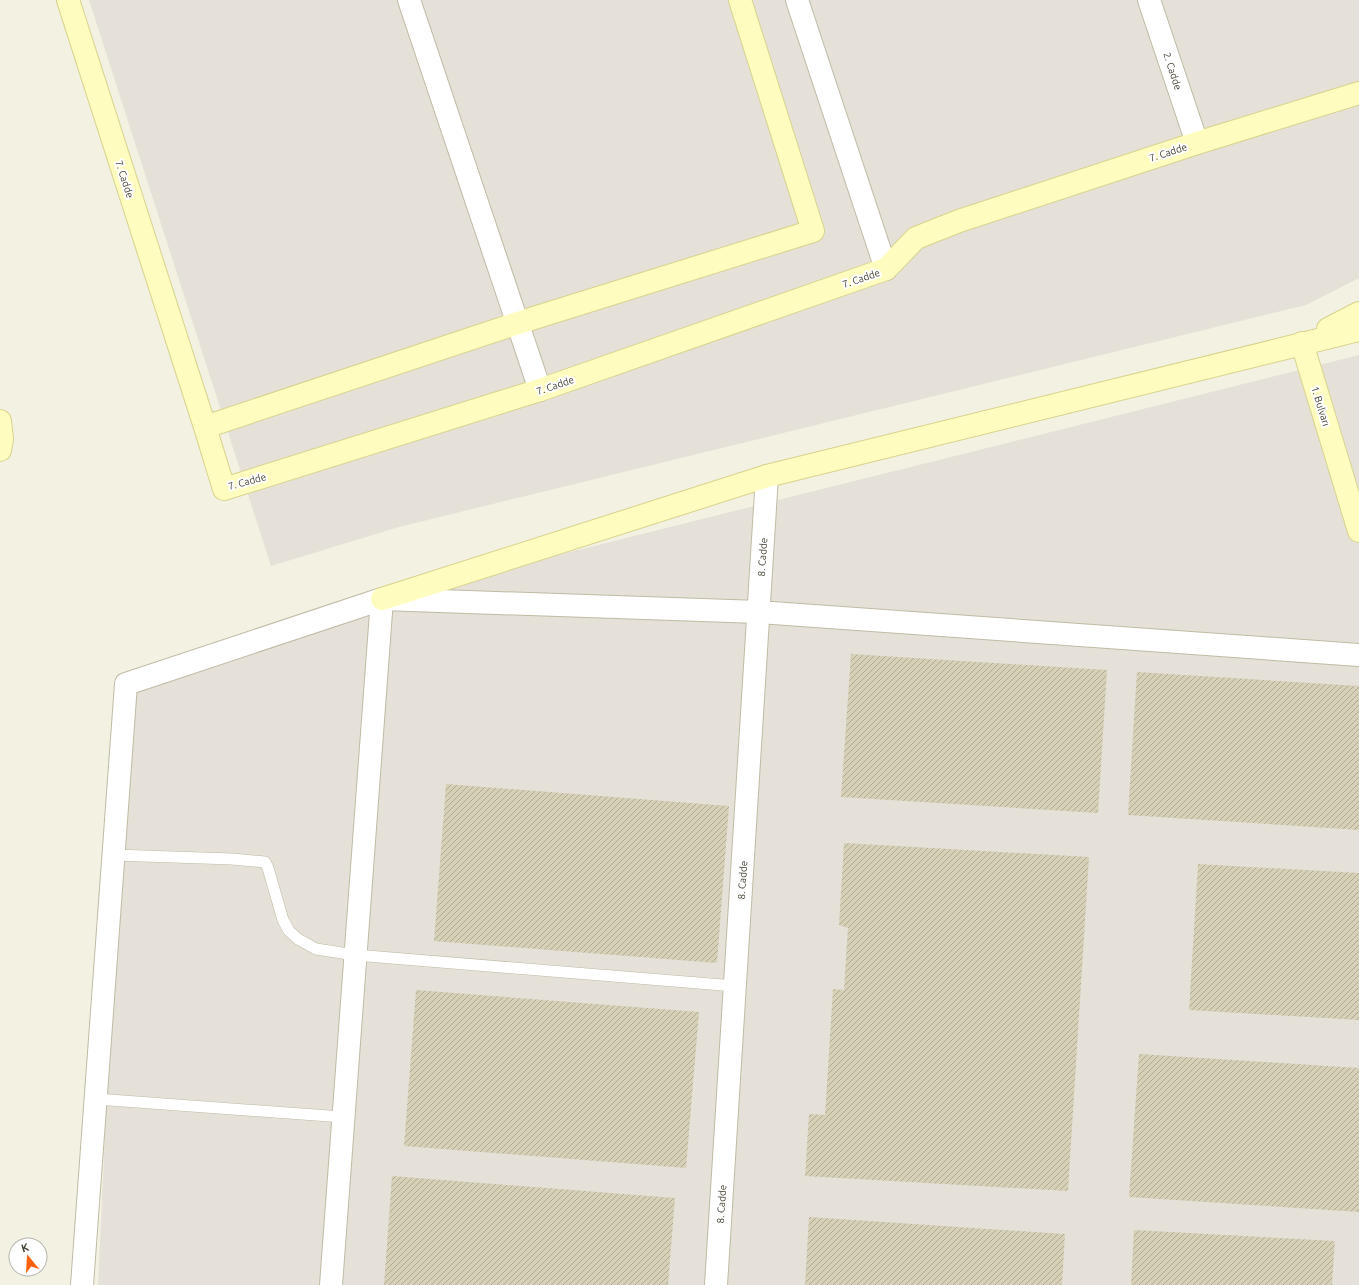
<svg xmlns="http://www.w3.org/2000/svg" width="1359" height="1285" viewBox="0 0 1359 1285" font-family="Ubuntu,sans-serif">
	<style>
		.industrial { fill: #e5e1d8 }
		.building { fill: url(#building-hatch) }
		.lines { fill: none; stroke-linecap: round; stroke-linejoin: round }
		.lane-casing { stroke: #bfbba4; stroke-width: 12 }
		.street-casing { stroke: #bfbba4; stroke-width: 24 }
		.secondary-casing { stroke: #d8d38c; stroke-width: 24 }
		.lane { stroke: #fff; stroke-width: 11 }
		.street { stroke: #fff; stroke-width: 22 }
		.secondary { stroke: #fffcc0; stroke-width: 22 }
		.labels { text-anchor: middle; stroke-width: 4; stroke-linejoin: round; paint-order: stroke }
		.street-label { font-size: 10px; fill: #454132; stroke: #fff }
	</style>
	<defs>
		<pattern id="building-hatch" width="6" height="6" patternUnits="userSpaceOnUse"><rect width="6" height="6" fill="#d5d0b6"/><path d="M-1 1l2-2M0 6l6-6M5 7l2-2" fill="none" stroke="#afaa95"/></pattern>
	</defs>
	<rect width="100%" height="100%" fill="#f3f1e2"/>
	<path class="industrial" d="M89,0H1359V278L1306,305L399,527L271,566Z
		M1359,355V1285H98L126,684L382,599Z"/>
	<path class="building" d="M851,654L1107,670L1098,813L841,797Z
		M1137,672L1359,686V830L1128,815Z
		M446,784L729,806L717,963L434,941Z
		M844,843L1089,857L1068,1191L805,1176L809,1114L825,1115L833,989L844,990L848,928L839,925Z
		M1198,864L1359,873V1020L1189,1010Z
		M416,990L699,1012L686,1168L404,1146Z
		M1139,1054L1359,1068V1212L1129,1197Z
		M392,1176L675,1198L668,1285H384Z
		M809,1217L1065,1234L1062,1285H805Z
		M1134,1230L1335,1241L1332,1285H1131Z"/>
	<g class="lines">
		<g class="lane-casing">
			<path id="lane" d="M114,855L232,859L265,862L268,868L283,920L289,931L298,939L316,949L355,955L735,986
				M96,1099L343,1117"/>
		</g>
		<g class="street-casing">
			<path id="street" d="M409,0L540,390
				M797,0L886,269
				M1149,0L1197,143
				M82,1285L126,684L382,599L759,612L1359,655
				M331,1285L382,599
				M716,1285L767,476"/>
		</g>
		<g class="secondary-casing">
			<path id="secondary" d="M68,0L205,427L224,489L540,390L886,269L916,238L959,221L1197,143L1359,93
				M1328,329L1359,313
				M1302,343L1359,531
				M0,421L2,439L0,450
				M205,427L518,323L813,231L740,0
				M382,599L767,476L1359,330"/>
		</g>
		<use href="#lane" class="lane"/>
		<use href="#street" class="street"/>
		<use href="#secondary" class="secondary"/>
	</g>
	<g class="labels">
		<g class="street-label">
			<text transform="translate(1173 71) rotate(72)" y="4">2. Cadde</text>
			<text transform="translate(1168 152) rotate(-18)" y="4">7. Cadde</text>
			<text transform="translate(125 179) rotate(72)" y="4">7. Cadde</text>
			<text transform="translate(861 278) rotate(-19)" y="4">7. Cadde</text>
			<text transform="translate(555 385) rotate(-19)" y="4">7. Cadde</text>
			<text transform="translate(1321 406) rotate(73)" y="4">1. Bulvarı</text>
			<text transform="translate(247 481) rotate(-15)" y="4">7. Cadde</text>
			<text transform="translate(762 557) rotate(-86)" y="4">8. Cadde</text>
			<text transform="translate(742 880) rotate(-86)" y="4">8. Cadde</text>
			<text transform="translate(721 1204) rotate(-86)" y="4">8. Cadde</text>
		</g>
	</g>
	<g transform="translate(28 1257) rotate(342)"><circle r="19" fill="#ffffff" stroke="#b5b3ad"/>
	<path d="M0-3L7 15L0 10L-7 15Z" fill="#ff610d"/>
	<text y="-6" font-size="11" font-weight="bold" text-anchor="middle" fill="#454132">K</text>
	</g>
</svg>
